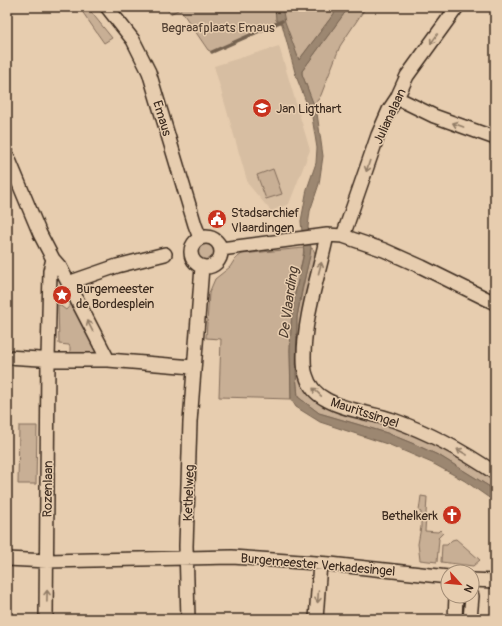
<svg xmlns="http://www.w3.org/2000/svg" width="502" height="626" viewBox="0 0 502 626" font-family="Pangolin,sans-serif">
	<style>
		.built { fill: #d7bea2 }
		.green { fill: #c8af95; stroke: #826c5a }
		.water { fill: #9c8771; stroke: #756250 }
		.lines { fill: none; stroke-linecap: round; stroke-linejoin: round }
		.stream { stroke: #756250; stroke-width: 3.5 }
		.minor-casing { stroke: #3b2a1e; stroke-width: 16 }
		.minor { stroke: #e7cdaf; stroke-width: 13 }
		.oneway { stroke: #917c66 }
		.labels { text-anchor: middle; stroke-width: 3; stroke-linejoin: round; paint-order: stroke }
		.park-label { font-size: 13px; fill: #503e30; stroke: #e7cdaf }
		.poi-label { font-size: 13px; fill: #3b2a1e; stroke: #e7cdaf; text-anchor: start }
		.street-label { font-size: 13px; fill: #3b2a1e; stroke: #e7cdaf }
		.water-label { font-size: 14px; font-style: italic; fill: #4e3d2f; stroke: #e7cdaf }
	</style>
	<rect width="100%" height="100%" fill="#e7cdaf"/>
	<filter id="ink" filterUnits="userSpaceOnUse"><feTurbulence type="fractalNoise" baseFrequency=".025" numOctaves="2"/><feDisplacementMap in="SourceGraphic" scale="8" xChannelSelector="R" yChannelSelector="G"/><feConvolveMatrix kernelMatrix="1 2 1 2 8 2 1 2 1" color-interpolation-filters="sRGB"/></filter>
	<g filter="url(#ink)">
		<path class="built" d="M279,46L310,150L289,204L271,211L248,184L214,66Z"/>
		<path class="green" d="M79,7H87L112,38L104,43Z
			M167,7H339L299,60L282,21L212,52L208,50L180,9L170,14Z
			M349,7H366L340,46L321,95L318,100L313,104L302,74V71Z
			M273,169L282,194L266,199L257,175Z
			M198 252a8 8 0 1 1 16 0a8 8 0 1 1-16 0Z
			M304,248L303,256L292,308L290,350L291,399L219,397L221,339L206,338L209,293L215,279L230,267L235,259L242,254Z
			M311,248L313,249L317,257L311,290L308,386L400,426L495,476V490L440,456L414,444L387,433L319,413L298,397L296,375L297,317Z
			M73,302L97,352V354H70V347L69,345L59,344L58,304L66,310Z
			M19,426H37L36,484H18Z
			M421,496L427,497L425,531L438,532L440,530L443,533L438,538L439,539L437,562L420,560L418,544L421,527V512L419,511Z
			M456,539L480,560L473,566L441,562L442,545H447L452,540Z"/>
		<path class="water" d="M275,7H282L285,22L299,60L339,7H349L302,71V74L317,113L323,156L319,184L310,211L308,227L311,248L310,256L302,289L297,317L296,375L298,397L319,413L387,433L414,444L440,456L495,490V502L465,481L432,463L390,445L320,422L296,407L291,399L290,350L292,308L304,253L301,221L307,189L316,163L317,148L312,117L296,76L282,24L276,20Z"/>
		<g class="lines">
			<path class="stream" d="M212,52L282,21"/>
			<g class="minor-casing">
				<path id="minor" d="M107,7L133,40L149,72L195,225L200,238
					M397,98L434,116L495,138
					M7,155L40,234L53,259L60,267L108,360
					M327,235C319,275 304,316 304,357C304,363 304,370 306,375C309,386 317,395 327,400C347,411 372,413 393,420C430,433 463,451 495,473
					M343,236L378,135L389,110L397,98L407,76L457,7
					M191 252a15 15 0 1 1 30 0a15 15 0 1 1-30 0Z
					M221,249L327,235L343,236L384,250L422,267L495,303
					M68,283L117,266L165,254
					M7,357L56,360H108L193,367
					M7,559L47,561L232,557L330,564L448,577
					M472,580L495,581
					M46,619L48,359L50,271L53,259
					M188,619L186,546L190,422L202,267
					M316,619L320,563
					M455,619L456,596
					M470,619L472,596"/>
			</g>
			<use href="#minor" class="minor"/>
		</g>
		<defs><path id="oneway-shaft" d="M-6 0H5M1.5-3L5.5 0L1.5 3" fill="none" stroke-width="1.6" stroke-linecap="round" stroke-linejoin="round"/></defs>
		<g class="oneway">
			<use href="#oneway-shaft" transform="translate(434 39) rotate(125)"/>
			<use href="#oneway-shaft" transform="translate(458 125) rotate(-160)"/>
			<use href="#oneway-shaft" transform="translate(368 166) rotate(108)"/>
			<use href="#oneway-shaft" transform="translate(320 268) rotate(-75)"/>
			<use href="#oneway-shaft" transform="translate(90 326) rotate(-117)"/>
			<use href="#oneway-shaft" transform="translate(317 392) rotate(-136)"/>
			<use href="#oneway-shaft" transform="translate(462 452) rotate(-150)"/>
			<use href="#oneway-shaft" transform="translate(47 596) rotate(-89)"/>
			<use href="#oneway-shaft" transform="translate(318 597) rotate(94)"/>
		</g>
	</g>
	<defs>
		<g id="school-disc" transform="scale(1)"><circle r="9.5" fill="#c8321e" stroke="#e7cdaf"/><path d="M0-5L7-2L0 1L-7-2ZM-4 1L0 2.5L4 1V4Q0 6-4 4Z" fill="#fff"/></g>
		<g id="civic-disc" transform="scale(1)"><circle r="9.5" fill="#c8321e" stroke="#e7cdaf"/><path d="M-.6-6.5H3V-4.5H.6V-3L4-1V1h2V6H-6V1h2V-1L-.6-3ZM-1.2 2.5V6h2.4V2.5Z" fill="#fff"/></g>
		<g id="sight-disc" transform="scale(1)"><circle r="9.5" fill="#c8321e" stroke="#e7cdaf"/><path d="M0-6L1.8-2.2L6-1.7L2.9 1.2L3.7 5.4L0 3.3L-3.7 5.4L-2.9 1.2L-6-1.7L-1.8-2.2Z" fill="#fff"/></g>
		<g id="church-disc" transform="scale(1)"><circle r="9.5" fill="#c8321e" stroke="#e7cdaf"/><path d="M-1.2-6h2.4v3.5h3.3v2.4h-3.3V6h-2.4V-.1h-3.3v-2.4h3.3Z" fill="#fff"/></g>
	</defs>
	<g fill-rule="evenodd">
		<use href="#school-disc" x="262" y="108"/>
		<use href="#civic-disc" x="217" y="219"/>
		<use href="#sight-disc" x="62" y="295"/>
		<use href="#church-disc" x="452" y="515"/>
	</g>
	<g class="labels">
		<g class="park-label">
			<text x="218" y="32">Begraafplaats Emaus</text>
		</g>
		<g class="poi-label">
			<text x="276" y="113">Jan Ligthart</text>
			<text x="231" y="217">Stadsarchief<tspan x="231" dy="15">Vlaardingen</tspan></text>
			<text x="76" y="293">Burgemeester<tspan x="76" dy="15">de Bordesplein</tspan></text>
			<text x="438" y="520" text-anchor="end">Bethelkerk</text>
		</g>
		<g class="street-label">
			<text transform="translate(389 116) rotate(-65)" y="5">Julianalaan</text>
			<text transform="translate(163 118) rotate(73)" y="5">Emaus</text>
			<text transform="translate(365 412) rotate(18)" y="5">Mauritssingel</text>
			<text transform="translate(47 489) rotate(-89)" y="5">Rozenlaan</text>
			<text transform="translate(188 493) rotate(-88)" y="5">Kethelweg</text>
			<text transform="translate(318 564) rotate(5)" y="5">Burgemeester Verkadesingel</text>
		</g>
		<g class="water-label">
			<text transform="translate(288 303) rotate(-82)" y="5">De Vlaarding</text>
		</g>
	</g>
	<rect width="502" height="626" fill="none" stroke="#e7cdaf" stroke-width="24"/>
	<rect x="12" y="12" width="478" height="602" fill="none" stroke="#3b2a1e" stroke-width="1.5" filter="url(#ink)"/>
	<g transform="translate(460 584) rotate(117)"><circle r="19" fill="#e7cdaf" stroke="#a28c75"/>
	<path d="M0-3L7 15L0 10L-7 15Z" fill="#c8321e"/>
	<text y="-6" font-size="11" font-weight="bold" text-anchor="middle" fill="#3b2a1e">N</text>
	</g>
</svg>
